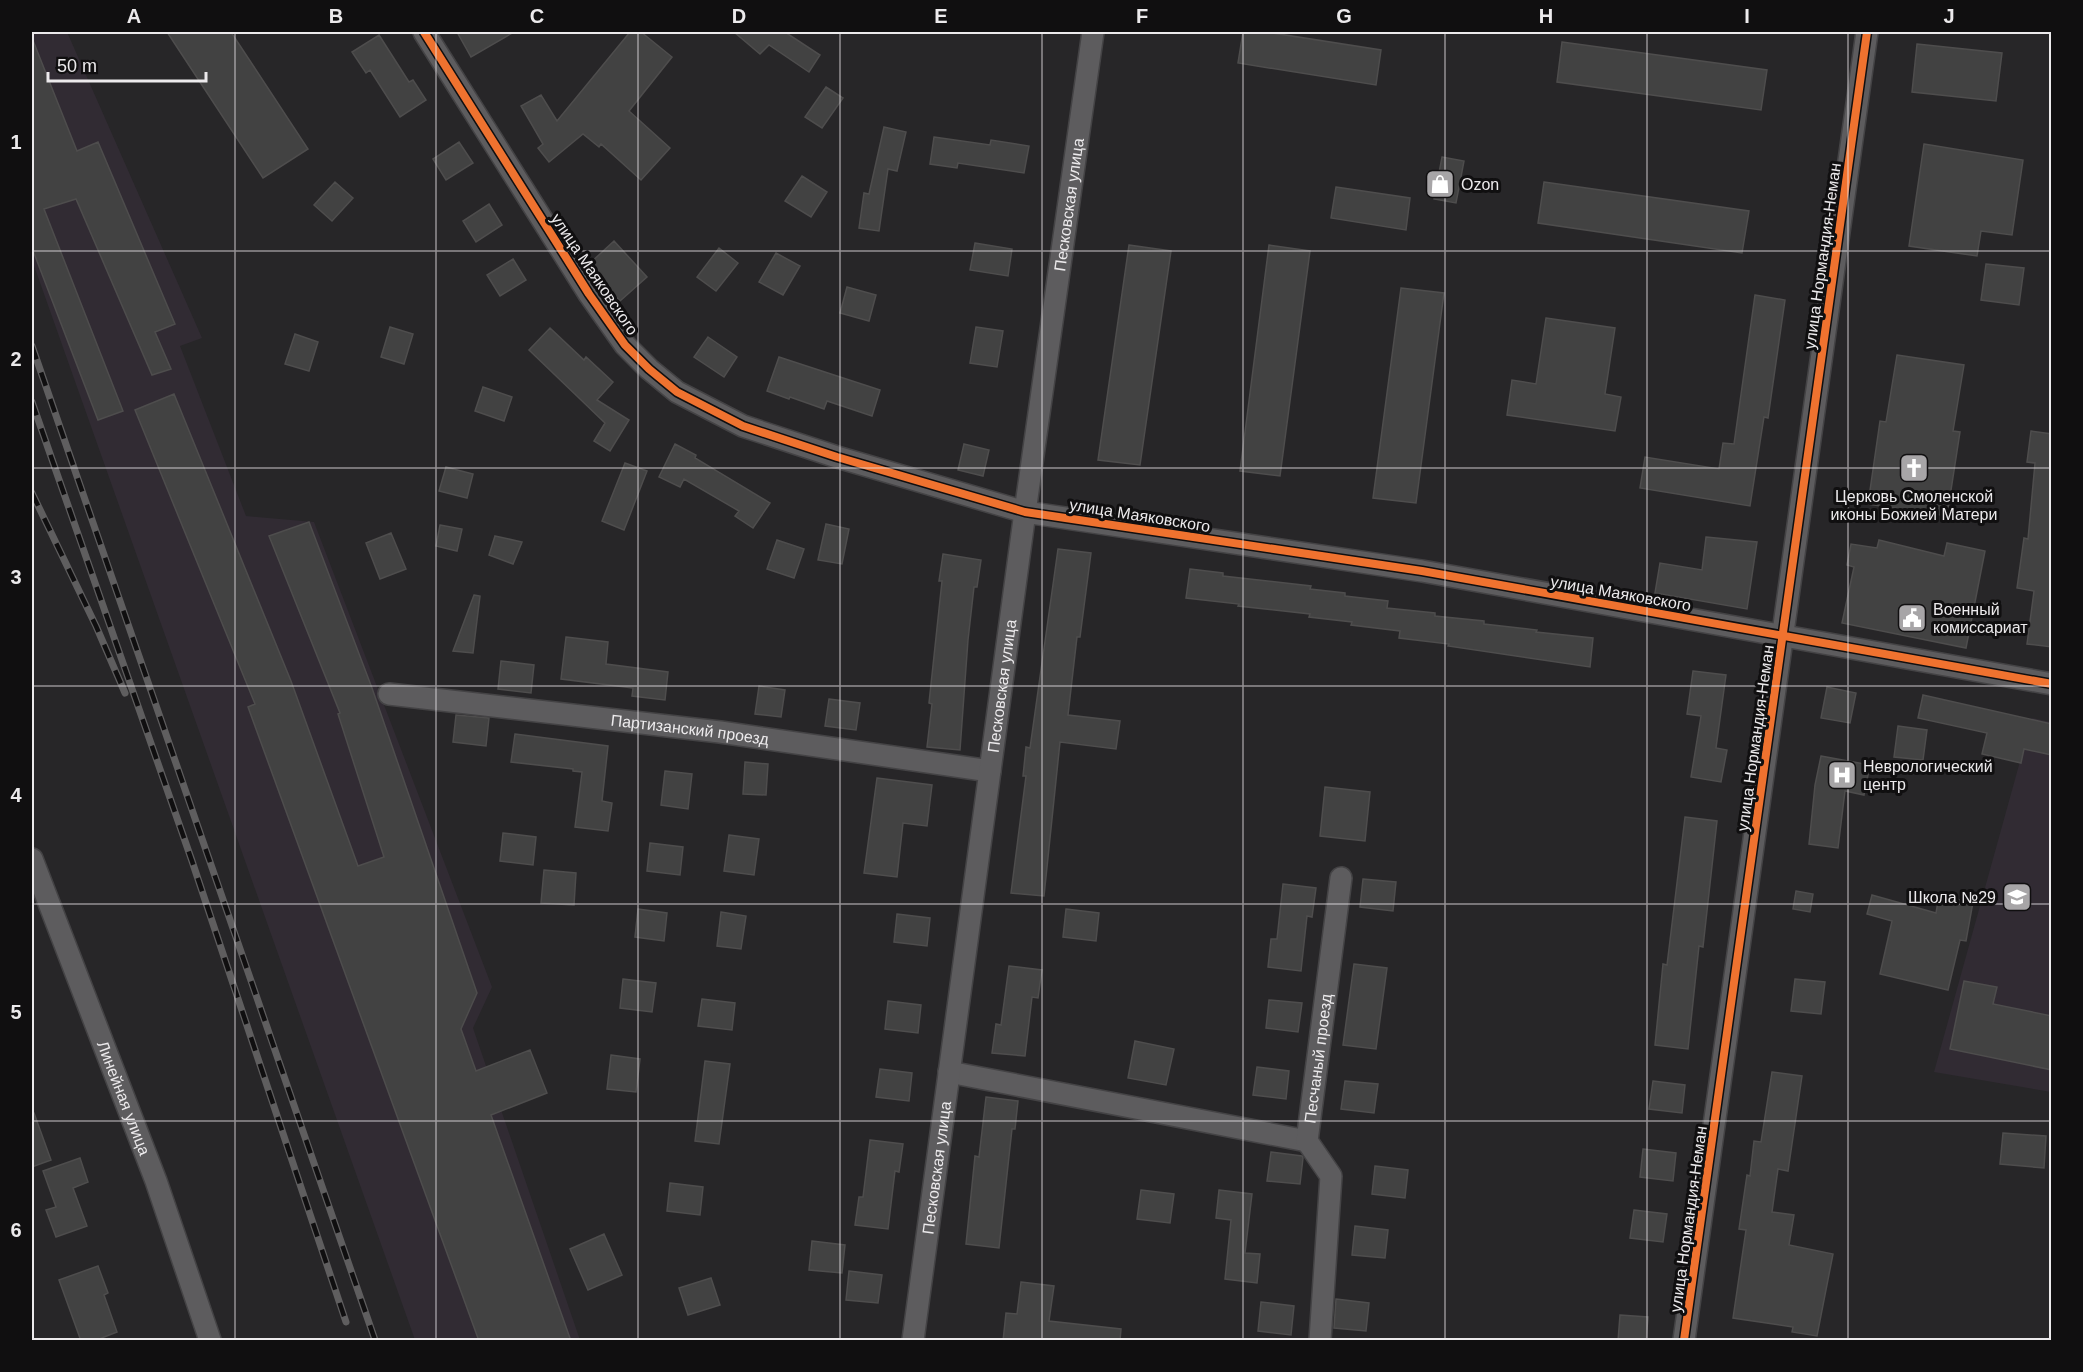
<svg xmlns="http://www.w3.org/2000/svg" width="2083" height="1372" viewBox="0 0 2083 1372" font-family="Arial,sans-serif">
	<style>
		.built { fill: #312b33 }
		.building { fill: #424242; stroke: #4e4d4d; stroke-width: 1.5 }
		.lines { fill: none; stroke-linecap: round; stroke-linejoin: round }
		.minor-casing { stroke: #444345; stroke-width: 24 }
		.minor { stroke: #5d5c5e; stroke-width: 21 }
		.rail-casing { stroke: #5f5e5f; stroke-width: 7 }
		.rail { stroke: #100f10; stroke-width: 4.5; stroke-dasharray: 14; stroke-linecap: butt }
		.cycleway-casing { stroke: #100f10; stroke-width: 11 }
		.cycleway { stroke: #ef722f; stroke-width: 8 }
		.grid { fill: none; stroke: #eceaec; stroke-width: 1.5; stroke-opacity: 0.55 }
		.labels { text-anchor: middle; stroke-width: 6; stroke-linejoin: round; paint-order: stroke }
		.poi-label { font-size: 16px; fill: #eceaec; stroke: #100f10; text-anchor: start }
		.street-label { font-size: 16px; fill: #eceaec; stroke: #100f10 }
		.neatline { fill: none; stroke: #eceaec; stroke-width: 2 }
		.grid-label { font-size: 20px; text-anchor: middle; font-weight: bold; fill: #eceaec }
	</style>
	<rect width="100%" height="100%" fill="#272628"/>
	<path class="built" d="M32,32H67L202,338L180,346L246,516L314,522L492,987L473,1028L580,1340H415L32,260Z
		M2032,718L2051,722V1092L1934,1072Z"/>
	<path class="building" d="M167,32H231L308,149L263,178Z
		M457,32H514L471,57Z
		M630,32H641L672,57L629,111L670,148L641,180L601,144L599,147L583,134L549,162L538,148L543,144L521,106L541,95L557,121Z
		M734,32H785L820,55L809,72L769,45L760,54Z
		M1243,32H1266L1381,50L1376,85L1238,63Z
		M379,35L409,82L413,80L426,100L400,117L370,70L366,73L352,52Z
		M32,38L77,151L98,142L175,324L155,332L171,369L152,375L76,199L44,209L123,411L98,420L32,248Z
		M1562,42L1767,70L1761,110L1557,82Z
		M1917,44L2002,53L1996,101L1912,92Z
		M826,87L843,98L822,128L805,117Z
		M884,127L906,132L897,171L888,169L879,231L859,228L864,193L869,194Z
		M934,137L990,145L991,140L1029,146L1024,173L958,163L957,168L930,164Z
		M459,142L473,163L446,180L433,159Z
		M1924,144L2023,160L2012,235L1981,231L1977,256L1909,246Z
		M1442,157L1464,161L1456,203L1434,199Z
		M802,176L827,192L811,217L785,201Z
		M335,182L353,198L332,221L314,205Z
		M1544,182L1749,211L1742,253L1538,223Z
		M1336,187L1410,198L1406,230L1331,218Z
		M489,204L502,225L476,242L463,221Z
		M614,241L647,277L620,301L588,265Z
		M975,243L1012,249L1008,276L970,270Z
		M1129,245L1171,251L1140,465L1098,460Z
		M1269,245L1310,251L1280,476L1240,471Z
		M719,248L738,263L716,291L697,277Z
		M776,253L800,266L783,295L759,282Z
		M513,259L526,280L500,296L487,275Z
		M1986,264L2024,268L2019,305L1981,300Z
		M847,287L876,295L869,321L840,313Z
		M1401,288L1444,293L1416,503L1373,498Z
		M1755,295L1785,300L1768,418L1764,417L1750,506L1640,488L1645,457L1719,469L1723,443L1734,444Z
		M1546,318L1615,328L1605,394L1621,397L1615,431L1507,415L1512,380L1536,384Z
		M390,327L413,334L404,364L381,357Z
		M976,327L1003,331L997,367L970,363Z
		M550,328L584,360L586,357L613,382L597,400L629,420L610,451L594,441L605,423L529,350Z
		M295,334L318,342L309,371L285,364Z
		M708,337L737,357L724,377L694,357Z
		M1897,355L1964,365L1953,431L1960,432L1947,516L1868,504L1880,421L1886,422Z
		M779,357L880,390L872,416L827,401L824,409L790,397L789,399L767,391Z
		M483,387L512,397L504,421L475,411Z
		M174,394L291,681L358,866L384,857L338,714L340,713L269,536L309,522L372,688L477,993L461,1029L476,1071L530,1050L547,1093L491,1115L571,1341H479L248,707L255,704L135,410Z
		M2031,431L2052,434V647L2027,644L2034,591L2017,588L2024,538L2028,539L2035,463L2027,462Z
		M675,444L696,455L695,458L770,503L753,528L735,516L739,511L684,479L680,487L659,477Z
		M964,444L989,450L983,476L958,470Z
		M625,463L647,471L624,530L602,521Z
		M446,467L473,474L467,498L439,491Z
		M826,524L849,529L842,564L818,560Z
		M440,525L462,529L457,551L436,546Z
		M391,533L406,569L380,579L366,543Z
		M495,536L522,542L513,564L489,555Z
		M1706,537L1757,542L1747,609L1655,593L1660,563L1702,570Z
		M777,540L804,549L794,578L767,569Z
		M1879,540L1944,556L1947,543L1985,551L1966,648L1842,623L1854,567L1847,565L1851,544L1877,548Z
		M1058,549L1091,553L1080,637H1077L1068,715L1120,721L1116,749L1060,742L1044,896L1011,893L1026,776H1023L1026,747L1030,748Z
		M943,554L981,560L977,587H974L968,640L960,750L927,747L932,704L929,703L942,581H939Z
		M1190,569L1223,573V576L1311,586L1310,589L1345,593V596L1388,601L1387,608L1435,613V616L1484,621V624L1537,630L1536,632L1593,638L1590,667L1448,646L1449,644L1399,638L1400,631L1351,625L1352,622L1309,617L1310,614L1238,606L1239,604L1186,598Z
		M474,595L480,596L473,653L453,651Z
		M566,637L608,642L606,664L668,672L665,700L632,696L633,688L561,679Z
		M501,661L534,665L531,693L498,689Z
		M1693,671L1726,675L1716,748L1727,750L1721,782L1691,777L1701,716L1687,714Z
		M759,686L785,690L781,717L755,714Z
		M1827,687L1856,693L1850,723L1821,718Z
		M1923,695L2052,724V755L2024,749L2021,763L1982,754L1987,733L1918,718Z
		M829,699L860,703L856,730L825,726Z
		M456,715L489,718L486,746L453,742Z
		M1898,726L1927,730L1923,760L1894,757Z
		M515,734L608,746L602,801L612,803L608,831L575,827L582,772L573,771V769L511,762Z
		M1821,756L1870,765L1864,795L1845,791L1838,848L1809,844L1815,785Z
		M745,762L768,764L766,795L743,794Z
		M665,771L692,774L688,809L661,805Z
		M877,778L932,785L927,826L903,823L897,877L864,873Z
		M1325,787L1370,792L1365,841L1320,836Z
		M1685,817L1717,821L1703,947L1699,946L1688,1049L1655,1045L1663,964L1667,965Z
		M503,833L536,837L533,865L500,861Z
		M729,835L759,839L754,875L724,871Z
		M650,843L683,847L680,875L647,871Z
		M544,870L576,873L574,905L541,903Z
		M1363,879L1396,882L1393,911L1360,907Z
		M1283,884L1316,888L1312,917L1307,916L1301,971L1268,967L1271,939H1277Z
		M1796,891L1813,894L1810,912L1793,909Z
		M1872,895L1936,913L1939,896L1973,902L1966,941L1960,940L1948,990L1880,974L1892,921L1867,914Z
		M638,909L667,913L664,941L635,937Z
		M1066,909L1099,913L1096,941L1063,937Z
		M721,912L746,916L741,949L717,946Z
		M897,914L930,918L927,946L894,942Z
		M1354,964L1387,968L1376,1049L1343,1045Z
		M1009,966L1042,970L1038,998L1032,997L1025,1056L992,1053L996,1024L1001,1025Z
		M623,979L656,983L652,1012L620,1008Z
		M1795,979L1825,982L1821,1014L1791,1011Z
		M1964,981L1997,987L1993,1004L2052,1016V1070L1950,1049Z
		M702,999L735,1003L732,1030L698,1026Z
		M1269,1000L1302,1003L1298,1032L1266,1028Z
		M888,1001L921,1005L918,1033L885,1029Z
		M1135,1041L1174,1049L1166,1085L1128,1078Z
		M611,1055L640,1059L636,1092L607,1089Z
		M705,1061L730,1064L719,1144L695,1141Z
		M1257,1067L1289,1071L1286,1099L1253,1095Z
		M880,1069L912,1073L909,1101L876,1097Z
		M1772,1072L1802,1076L1788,1171L1778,1169L1772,1212L1794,1215L1789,1245L1833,1254L1817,1336L1792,1332L1793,1327L1733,1318L1746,1230L1739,1229L1747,1175L1750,1176L1754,1141L1761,1142Z
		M1345,1081L1378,1084L1374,1113L1341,1109Z
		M1653,1081L1685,1085L1682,1113L1649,1109Z
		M986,1097L1018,1101L1015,1129H1012L999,1248L966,1244L975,1156L979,1157Z
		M32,1113H34L51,1160L32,1167Z
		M2003,1133L2046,1136L2044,1168L2000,1164Z
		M870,1140L903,1144L899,1172L895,1171L888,1229L855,1225L859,1197H863Z
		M1643,1149L1676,1153L1673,1181L1640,1177Z
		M1271,1152L1302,1156L1303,1158L1300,1184L1267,1181Z
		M80,1158L88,1182L73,1188L87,1226L56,1237L46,1210L56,1207L43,1171Z
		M1375,1166L1408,1170L1405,1198L1372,1194Z
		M670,1183L703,1187L700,1215L667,1211Z
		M1141,1190L1174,1194L1170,1223L1137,1219Z
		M1219,1190L1252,1194L1245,1253L1260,1254L1257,1283L1225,1279L1231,1220L1216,1218Z
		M1634,1210L1667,1214L1663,1242L1630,1238Z
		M1355,1226L1388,1230L1385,1258L1352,1255Z
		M604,1234L622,1275L588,1290L570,1249Z
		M812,1241L845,1245L842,1273L809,1270Z
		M98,1266L108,1293L104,1295L117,1332L94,1341H81L59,1280Z
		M849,1271L882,1275L878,1303L846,1300Z
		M711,1278L720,1305L688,1315L679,1288Z
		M1021,1282L1054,1286L1049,1321L1121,1329L1120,1341H1003L1006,1313L1017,1314Z
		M1336,1299L1369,1303L1366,1331L1334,1328Z
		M1261,1302L1294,1306L1291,1335L1258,1331Z
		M1620,1315L1648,1317L1646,1341H1618Z"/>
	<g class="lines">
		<g class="minor-casing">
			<g id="minor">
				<path d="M424,32L589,294L625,345L649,369L677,392L743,426L837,457L1025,512L1422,571L2052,684"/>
				<path id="s1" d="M389,694L720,732L990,771"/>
				<path id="s2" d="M32,859L156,1181L210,1340"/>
				<path d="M949,1072L1307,1141"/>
				<path id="s3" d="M913,1340L1025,512L1093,32"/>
				<path id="s4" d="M1320,1340L1331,1176L1307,1141L1341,878"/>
				<path d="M1684,1340L1867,32"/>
			</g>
		</g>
		<use href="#minor" class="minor"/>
		<g class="rail-casing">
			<path id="rail" d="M32,346L375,1340
				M32,402L192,861L346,1322
				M32,493L96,626L125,693"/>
		</g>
		<use href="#rail" class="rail"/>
		<g class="cycleway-casing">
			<path id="cycleway" d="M424,32L589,294L625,345L649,369L677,392L743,426L837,457L1025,512L1422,571L2052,684
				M1684,1340L1867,32"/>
		</g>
		<use href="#cycleway" class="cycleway"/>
	</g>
	<path class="grid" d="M235,32V1340M436,32V1340M638,32V1340M840,32V1340M1042,32V1340M1243,32V1340M1445,32V1340M1647,32V1340M1848,32V1340M32,251H2052M32,468H2052M32,686H2052M32,904H2052M32,1121H2052"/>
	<defs>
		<g id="shop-square" transform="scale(1.5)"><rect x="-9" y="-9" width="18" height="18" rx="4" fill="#a7a5a7" stroke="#100f10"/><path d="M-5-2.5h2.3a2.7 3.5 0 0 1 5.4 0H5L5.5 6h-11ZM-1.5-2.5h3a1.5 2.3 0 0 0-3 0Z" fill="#fff"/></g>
		<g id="church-square" transform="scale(1.5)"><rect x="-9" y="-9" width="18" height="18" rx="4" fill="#a7a5a7" stroke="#100f10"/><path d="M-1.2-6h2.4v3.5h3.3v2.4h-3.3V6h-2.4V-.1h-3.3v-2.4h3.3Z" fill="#fff"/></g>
		<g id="civic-square" transform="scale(1.5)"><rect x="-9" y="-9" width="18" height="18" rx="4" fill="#a7a5a7" stroke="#100f10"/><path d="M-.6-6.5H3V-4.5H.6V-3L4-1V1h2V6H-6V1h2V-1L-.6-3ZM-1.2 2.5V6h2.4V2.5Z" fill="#fff"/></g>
		<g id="hospital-square" transform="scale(1.5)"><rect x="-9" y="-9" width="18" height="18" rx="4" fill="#a7a5a7" stroke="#100f10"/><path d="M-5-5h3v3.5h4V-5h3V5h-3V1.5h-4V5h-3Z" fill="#fff"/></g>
		<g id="school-square" transform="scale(1.5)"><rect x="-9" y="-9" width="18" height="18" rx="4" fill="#a7a5a7" stroke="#100f10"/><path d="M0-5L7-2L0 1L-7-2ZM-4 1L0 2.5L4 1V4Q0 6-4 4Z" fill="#fff"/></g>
	</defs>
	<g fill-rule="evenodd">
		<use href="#shop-square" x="1440" y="184"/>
		<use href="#church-square" x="1914" y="468"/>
		<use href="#civic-square" x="1912" y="618"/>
		<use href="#hospital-square" x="1842" y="775"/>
		<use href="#school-square" x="2017" y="897"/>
	</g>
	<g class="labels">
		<g class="poi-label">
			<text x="1461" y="190">Ozon</text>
			<text x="1914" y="502" text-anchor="middle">Церковь Смоленской<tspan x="1914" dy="18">иконы Божией Матери</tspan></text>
			<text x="1933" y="615">Военный<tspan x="1933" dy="18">комиссариат</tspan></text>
			<text x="1863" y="772">Неврологический<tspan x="1863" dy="18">центр</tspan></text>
			<text x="1996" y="903" text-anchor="end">Школа №29</text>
		</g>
		<g class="street-label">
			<text dy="6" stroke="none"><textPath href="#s3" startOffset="1146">Песковская улица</textPath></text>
			<text transform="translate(1822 256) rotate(-82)" y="6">улица Нормандия-Неман</text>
			<text transform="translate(595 274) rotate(56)" y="6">улица Маяковского</text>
			<text transform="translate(1140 515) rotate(9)" y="6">улица Маяковского</text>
			<text transform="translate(1621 593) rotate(10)" y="6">улица Маяковского</text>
			<text dy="6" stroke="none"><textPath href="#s3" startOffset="660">Песковская улица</textPath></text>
			<text dy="6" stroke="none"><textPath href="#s1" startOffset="303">Партизанский проезд</textPath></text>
			<text transform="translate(1755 738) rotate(-82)" y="6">улица Нормандия-Неман</text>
			<text dy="6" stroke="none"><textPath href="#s4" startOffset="290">Песчаный проезд</textPath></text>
			<text dy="6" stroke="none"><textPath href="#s2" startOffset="256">Линейная улица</textPath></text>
			<text dy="6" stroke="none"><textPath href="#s3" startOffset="174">Песковская улица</textPath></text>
			<text transform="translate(1688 1219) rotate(-82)" y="6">улица Нормандия-Неман</text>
		</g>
	</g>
	<rect width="2083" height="1372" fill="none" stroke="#100f10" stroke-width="66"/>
	<path d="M48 72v9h158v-9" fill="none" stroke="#eceaec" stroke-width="3"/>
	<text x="57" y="72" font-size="18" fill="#eceaec" stroke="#100f10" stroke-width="4.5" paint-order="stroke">50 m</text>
	<rect x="33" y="33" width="2017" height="1306" class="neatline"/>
	<g class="grid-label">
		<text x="134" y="23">A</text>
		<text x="336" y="23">B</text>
		<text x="537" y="23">C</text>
		<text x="739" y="23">D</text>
		<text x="941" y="23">E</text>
		<text x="1142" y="23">F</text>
		<text x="1344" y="23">G</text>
		<text x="1546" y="23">H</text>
		<text x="1747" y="23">I</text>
		<text x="1949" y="23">J</text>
		<text x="16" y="149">1</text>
		<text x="16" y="366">2</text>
		<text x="16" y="584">3</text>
		<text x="16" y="802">4</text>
		<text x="16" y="1019">5</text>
		<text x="16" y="1237">6</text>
	</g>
</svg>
